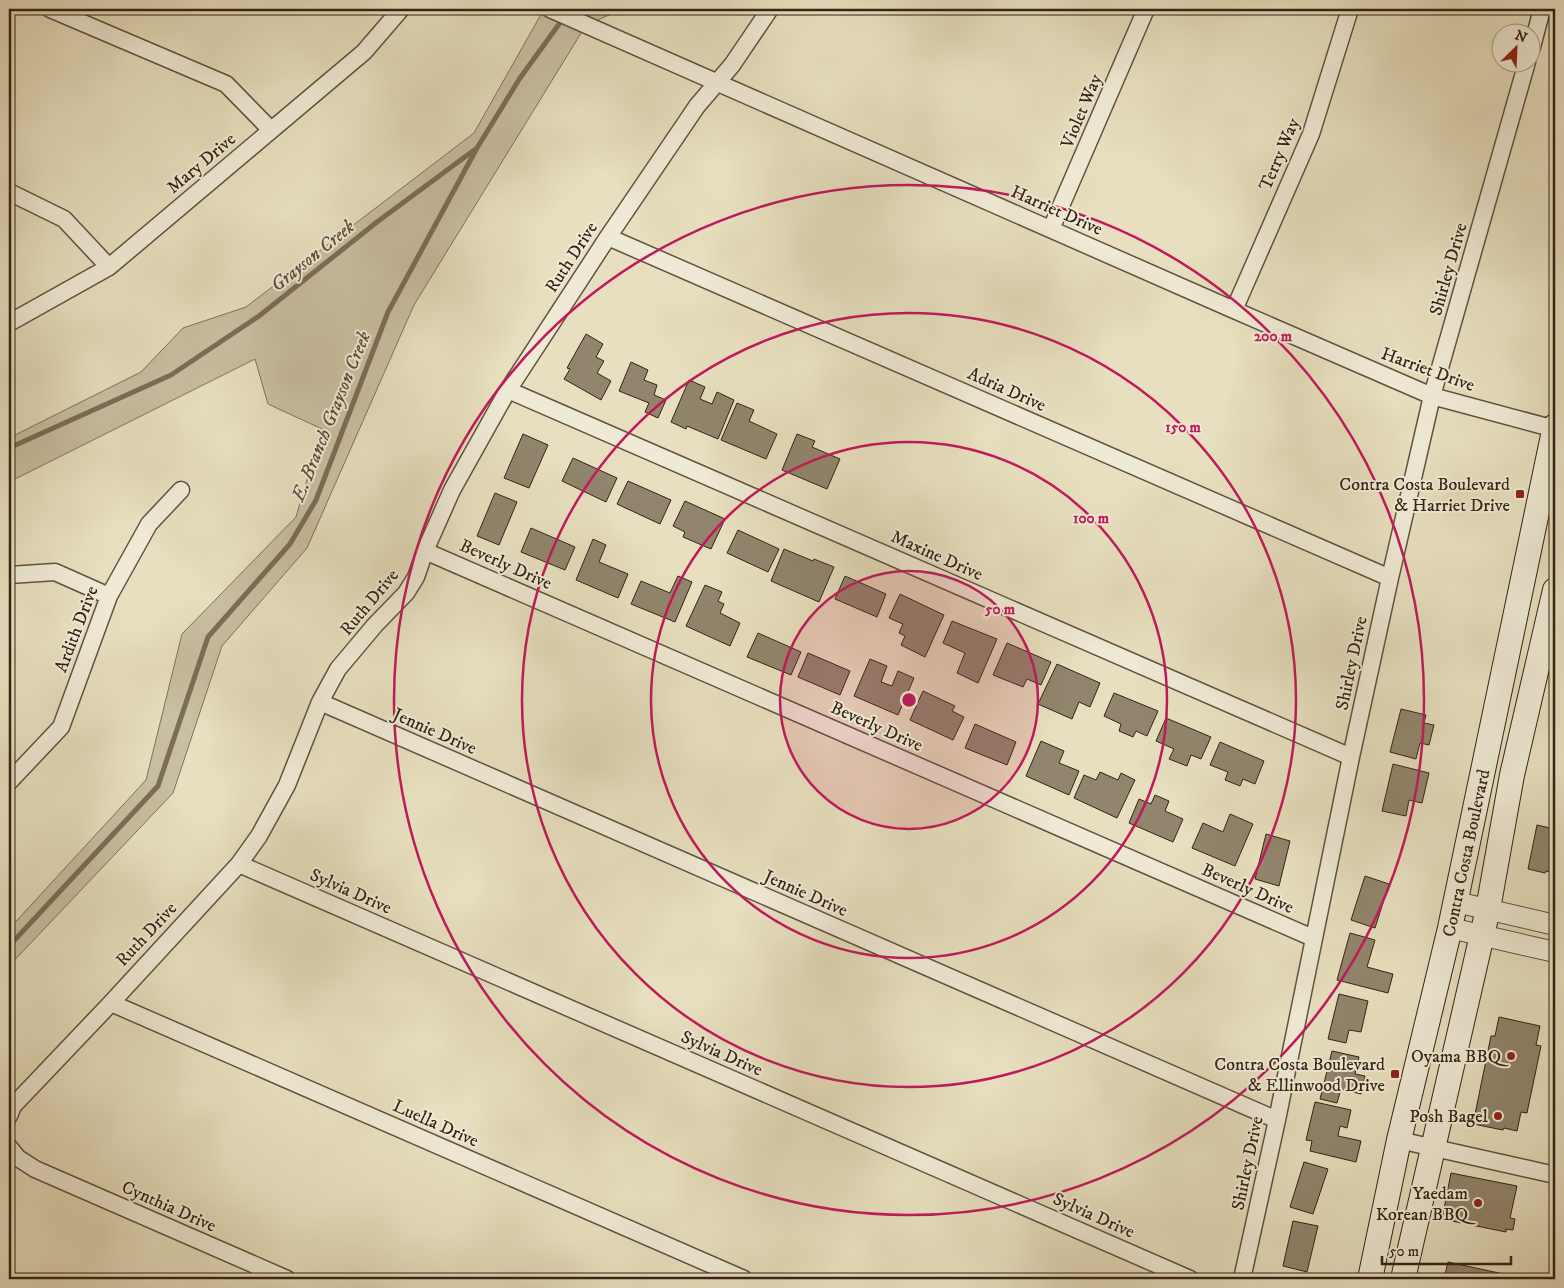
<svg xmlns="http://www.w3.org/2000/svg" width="1564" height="1288" viewBox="0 0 1564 1288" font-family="'IM FELL DW Pica',serif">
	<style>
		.green { fill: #c9bfa2; stroke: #7e715b }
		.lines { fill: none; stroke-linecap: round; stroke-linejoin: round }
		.stream { stroke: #7b6d58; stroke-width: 5 }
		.building { fill: #91856d; stroke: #342314 }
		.minor-casing { stroke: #61523f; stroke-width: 19 }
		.tertiary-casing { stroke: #61523f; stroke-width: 22 }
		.secondary-casing { stroke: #342314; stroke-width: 26 }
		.minor { stroke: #efead5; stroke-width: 16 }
		.tertiary { stroke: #efead5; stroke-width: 20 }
		.secondary { stroke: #efead5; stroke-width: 24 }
		.ring { fill: none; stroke: #c2185b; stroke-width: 2.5 }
		.poi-dot { fill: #8f2418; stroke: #efead5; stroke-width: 2 }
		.labels { text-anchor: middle; stroke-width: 4; stroke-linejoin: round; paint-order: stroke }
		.street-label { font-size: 18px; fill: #342314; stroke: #efead5 }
		.poi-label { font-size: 18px; fill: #342314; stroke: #efead5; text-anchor: end }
		.water-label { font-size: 19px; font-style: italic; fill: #5d4e3c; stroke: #efead5 }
		.centre { fill: #c2185b; stroke: #efead5; stroke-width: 2.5 }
		.ring-label { font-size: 15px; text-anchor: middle; font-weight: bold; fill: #c2185b; stroke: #efead5; stroke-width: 4; stroke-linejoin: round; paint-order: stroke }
	</style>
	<rect width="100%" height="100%" fill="#e7dfbf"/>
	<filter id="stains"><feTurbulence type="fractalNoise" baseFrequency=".004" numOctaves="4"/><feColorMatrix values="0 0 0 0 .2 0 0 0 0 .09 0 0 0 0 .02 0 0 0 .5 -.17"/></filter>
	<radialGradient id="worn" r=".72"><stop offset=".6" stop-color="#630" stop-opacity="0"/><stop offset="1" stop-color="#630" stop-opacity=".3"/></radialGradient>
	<path class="green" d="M544,9H623L586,25L414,305L307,548L222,646L173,793L9,966V929L146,780L182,634L296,517L322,429L268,404L255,359L9,482V438L141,372L183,328L246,307L474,133Z"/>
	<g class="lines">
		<path class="stream" d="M9,448L171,375L259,316L377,222L477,148L520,78L570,9
			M9,946L158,786L208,637L290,544L316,500L388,312L477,148"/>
	</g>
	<path class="building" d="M586,334L603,344L596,357L604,361L597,373L611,381L601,400L564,379L570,369L567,368Z
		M631,362L648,370L644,380L657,385L654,395L666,400L658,418L645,412L649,403L619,391Z
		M689,380L705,387L700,399L712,404L717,392L734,400L718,439L687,426L686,429L671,422Z
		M737,403L754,410L749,421L777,434L766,459L721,440Z
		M523,434L548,445L529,488L504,478Z
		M797,434L815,441L812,447L840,459L827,489L782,470Z
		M573,458L617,478L606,502L562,481Z
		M628,481L671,500L660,524L617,504Z
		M495,493L517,502L499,545L477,536Z
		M685,501L725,519L711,549L683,537L685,532L673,526Z
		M531,528L575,547L565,570L521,552Z
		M738,530L779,549L768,572L727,553Z
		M593,539L606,545L599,562L628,574L618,598L576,580Z
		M784,549L813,561L814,559L834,567L819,602L771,581Z
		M678,576L692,582L675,622L631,604L641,581L670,593Z
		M845,576L886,594L877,617L835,599Z
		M705,585L722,592L718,601L724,604L720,613L740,623L730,646L686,626Z
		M900,594L944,615L925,657L901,645L905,636L899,633L903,624L889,618Z
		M952,621L997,639L978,683L957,673L965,653L943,643Z
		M758,633L801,652L791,675L747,657Z
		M1007,643L1051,662L1041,685L1027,679L1023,687L993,675Z
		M808,653L850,671L840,695L798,677Z
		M870,659L887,666L881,682L892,686L898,671L914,678L898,715L854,696Z
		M1057,664L1100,683L1090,707L1079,702L1072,719L1038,704Z
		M923,691L955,706L952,711L964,717L953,740L910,720Z
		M1114,693L1158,711L1147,736L1136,731L1133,737L1119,731L1121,724L1104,716Z
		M1401,709L1426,715L1424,723L1434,725L1429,745L1420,743L1416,759L1390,752Z
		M1166,718L1211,737L1201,759L1191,755L1187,766L1169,759L1174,749L1156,741Z
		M975,724L1016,742L1007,765L965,748Z
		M1041,741L1064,751L1059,763L1079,771L1069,795L1026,776Z
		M1220,742L1264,761L1255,784L1243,779L1240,786L1225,780L1228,772L1210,765Z
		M1393,764L1429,773L1422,803L1409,800L1406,816L1382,811Z
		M1100,772L1118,780L1121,773L1135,780L1117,818L1074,798L1084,775L1096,780Z
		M1155,795L1169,801L1165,811L1183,819L1173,842L1129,823L1139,799L1151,804Z
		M1230,814L1253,824L1235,866L1192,848L1203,823L1223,832Z
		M1551,820H1555V873L1546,871L1545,873L1528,869L1537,825L1550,828Z
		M1266,834L1290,841L1279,886L1255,879Z
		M1365,876L1389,884L1375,928L1351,920Z
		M1350,933L1375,940L1367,967L1393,974L1388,993L1337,980Z
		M1339,994L1368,1001L1361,1032L1349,1030L1346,1043L1328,1039Z
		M1499,1017L1540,1026L1536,1045L1541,1046L1527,1113L1521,1112L1517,1131L1504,1128L1503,1130L1473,1124L1491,1036H1495Z
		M1332,1051L1359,1057L1355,1074L1365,1076L1361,1094L1341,1089L1337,1103L1320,1099Z
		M1315,1102L1351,1110L1347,1128L1340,1126L1338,1136L1361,1141L1356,1162L1310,1151L1312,1141L1306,1140Z
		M1304,1162L1328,1169L1313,1214L1290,1207Z
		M1451,1173L1517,1186L1510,1218L1515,1219L1513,1230L1506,1229V1232L1442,1219Z
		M1293,1221L1318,1226L1307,1272L1283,1266Z
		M1448,1262L1522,1278L1521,1279H1444Z"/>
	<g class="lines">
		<g class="minor-casing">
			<path id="minor" d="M50,9L226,84L271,130
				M550,9L1234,310L1432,396L1555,429
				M1532,47L1542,9
				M9,192L64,219L109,267
				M1051,229L1146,9
				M608,237L1390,578
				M1234,310L1311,134L1350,9
				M9,323L109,267L364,52L401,9
				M508,390L1351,757
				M425,551L1313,938
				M9,575L55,572L109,596
				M320,702L1277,1120
				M9,782L61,727L109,596L149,524L181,490
				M239,864L1190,1279
				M111,1003L744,1279
				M9,1116L13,1106L111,1003L239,864L259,836L287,785L320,702L338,669L375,625L406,593L416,577L425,551L452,490L508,390L608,237L697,106L732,65L770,9
				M1399,1140L1555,1175
				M9,1147L18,1158L35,1169L287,1279
				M1242,1279L1277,1120L1351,757L1390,578L1432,396L1527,62"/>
		</g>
		<g class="tertiary-casing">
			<path id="tertiary" d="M1456,902L1555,925
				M1450,928L1555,952"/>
		</g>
		<g class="secondary-casing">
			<path id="secondary" d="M1370,1279L1399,1140L1450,928L1555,426
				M1403,1279L1488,909L1512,775L1555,590"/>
		</g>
		<use href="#minor" class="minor"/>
		<use href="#tertiary" class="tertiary"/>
		<use href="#secondary" class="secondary"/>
	</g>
	<circle cx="909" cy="700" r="129" fill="#c2185b" fill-opacity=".12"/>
	<g class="ring">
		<circle cx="909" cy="700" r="129"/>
		<circle cx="909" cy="700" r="258"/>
		<circle cx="909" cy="700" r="387"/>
		<circle cx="909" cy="700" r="515"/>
	</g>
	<g class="poi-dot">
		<rect x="1515" y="489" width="10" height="10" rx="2.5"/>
		<circle cx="1511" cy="1056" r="5"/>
		<rect x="1390" y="1069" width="10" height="10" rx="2.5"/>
		<circle cx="1498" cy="1116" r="5"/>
		<circle cx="1478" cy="1203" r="5"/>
	</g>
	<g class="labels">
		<g class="street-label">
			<text transform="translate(1081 111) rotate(-67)" y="6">Violet Way</text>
			<text transform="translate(1279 154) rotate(-67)" y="6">Terry Way</text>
			<text transform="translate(201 163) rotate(-40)" y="6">Mary Drive</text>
			<text transform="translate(1057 210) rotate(24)" y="6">Harriet Drive</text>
			<text transform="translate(571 257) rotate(-57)" y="6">Ruth Drive</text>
			<text transform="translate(1448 269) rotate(-74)" y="6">Shirley Drive</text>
			<text transform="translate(1428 369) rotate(20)" y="6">Harriet Drive</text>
			<text transform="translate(1007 389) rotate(24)" y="6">Adria Drive</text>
			<text transform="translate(937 555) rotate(24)" y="6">Maxine Drive</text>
			<text transform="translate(506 564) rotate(24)" y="6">Beverly Drive</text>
			<text transform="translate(369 602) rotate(-50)" y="6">Ruth Drive</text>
			<text transform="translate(76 629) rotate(-69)" y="6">Ardith Drive</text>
			<text transform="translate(1351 663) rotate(-78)" y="6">Shirley Drive</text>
			<text transform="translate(877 726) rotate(24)" y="6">Beverly Drive</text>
			<text transform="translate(435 731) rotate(24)" y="6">Jennie Drive</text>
			<text transform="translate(1466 853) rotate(-78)" y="6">Contra Costa Boulevard</text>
			<text transform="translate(1248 888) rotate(24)" y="6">Beverly Drive</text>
			<text transform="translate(351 891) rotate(24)" y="6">Sylvia Drive</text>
			<text transform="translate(806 893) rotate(24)" y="6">Jennie Drive</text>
			<text transform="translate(146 934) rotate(-47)" y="6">Ruth Drive</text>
			<text transform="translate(722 1053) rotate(24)" y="6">Sylvia Drive</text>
			<text transform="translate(436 1123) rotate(24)" y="6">Luella Drive</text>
			<text transform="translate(1247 1163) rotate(-78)" y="6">Shirley Drive</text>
			<text transform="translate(169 1206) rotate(24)" y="6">Cynthia Drive</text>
			<text transform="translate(1094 1215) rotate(24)" y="6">Sylvia Drive</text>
		</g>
		<g class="poi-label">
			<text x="1510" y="490">Contra Costa Boulevard<tspan x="1510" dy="21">&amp; Harriet Drive</tspan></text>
			<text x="1501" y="1062">Oyama BBQ</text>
			<text x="1385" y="1070">Contra Costa Boulevard<tspan x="1385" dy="21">&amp; Ellinwood Drive</tspan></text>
			<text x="1488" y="1122">Posh Bagel</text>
			<text x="1468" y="1199">Yaedam<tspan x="1468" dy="21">Korean BBQ</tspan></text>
		</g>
		<g class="water-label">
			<text transform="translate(312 255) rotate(-39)" y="7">Grayson Creek</text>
			<text transform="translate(330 416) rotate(-68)" y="7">E. Branch Grayson Creek</text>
		</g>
	</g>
	<circle cx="909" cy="700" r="8" class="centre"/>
	<g class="ring-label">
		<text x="1273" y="341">200 m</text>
		<text x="1183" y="432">150 m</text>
		<text x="1091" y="523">100 m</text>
		<text x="1000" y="614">50 m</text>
	</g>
	<rect width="1564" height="1288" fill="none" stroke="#e7dfbf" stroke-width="30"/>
	<rect x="10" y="10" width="1544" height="1268" fill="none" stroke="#342314" stroke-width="2.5"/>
	<rect x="15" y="15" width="1534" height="1258" fill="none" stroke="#342314"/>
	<g transform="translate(1516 48) rotate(24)"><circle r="24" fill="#efead5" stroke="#a49a88"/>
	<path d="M0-4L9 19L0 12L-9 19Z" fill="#8f2418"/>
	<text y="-8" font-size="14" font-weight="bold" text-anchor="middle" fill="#342314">N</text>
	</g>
	<path d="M1382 1256v8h129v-8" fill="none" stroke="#342314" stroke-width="2.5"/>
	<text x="1389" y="1256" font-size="15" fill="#342314" stroke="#efead5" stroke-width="4" paint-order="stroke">50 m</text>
	<rect width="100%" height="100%" filter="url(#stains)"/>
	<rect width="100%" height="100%" fill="url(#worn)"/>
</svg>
